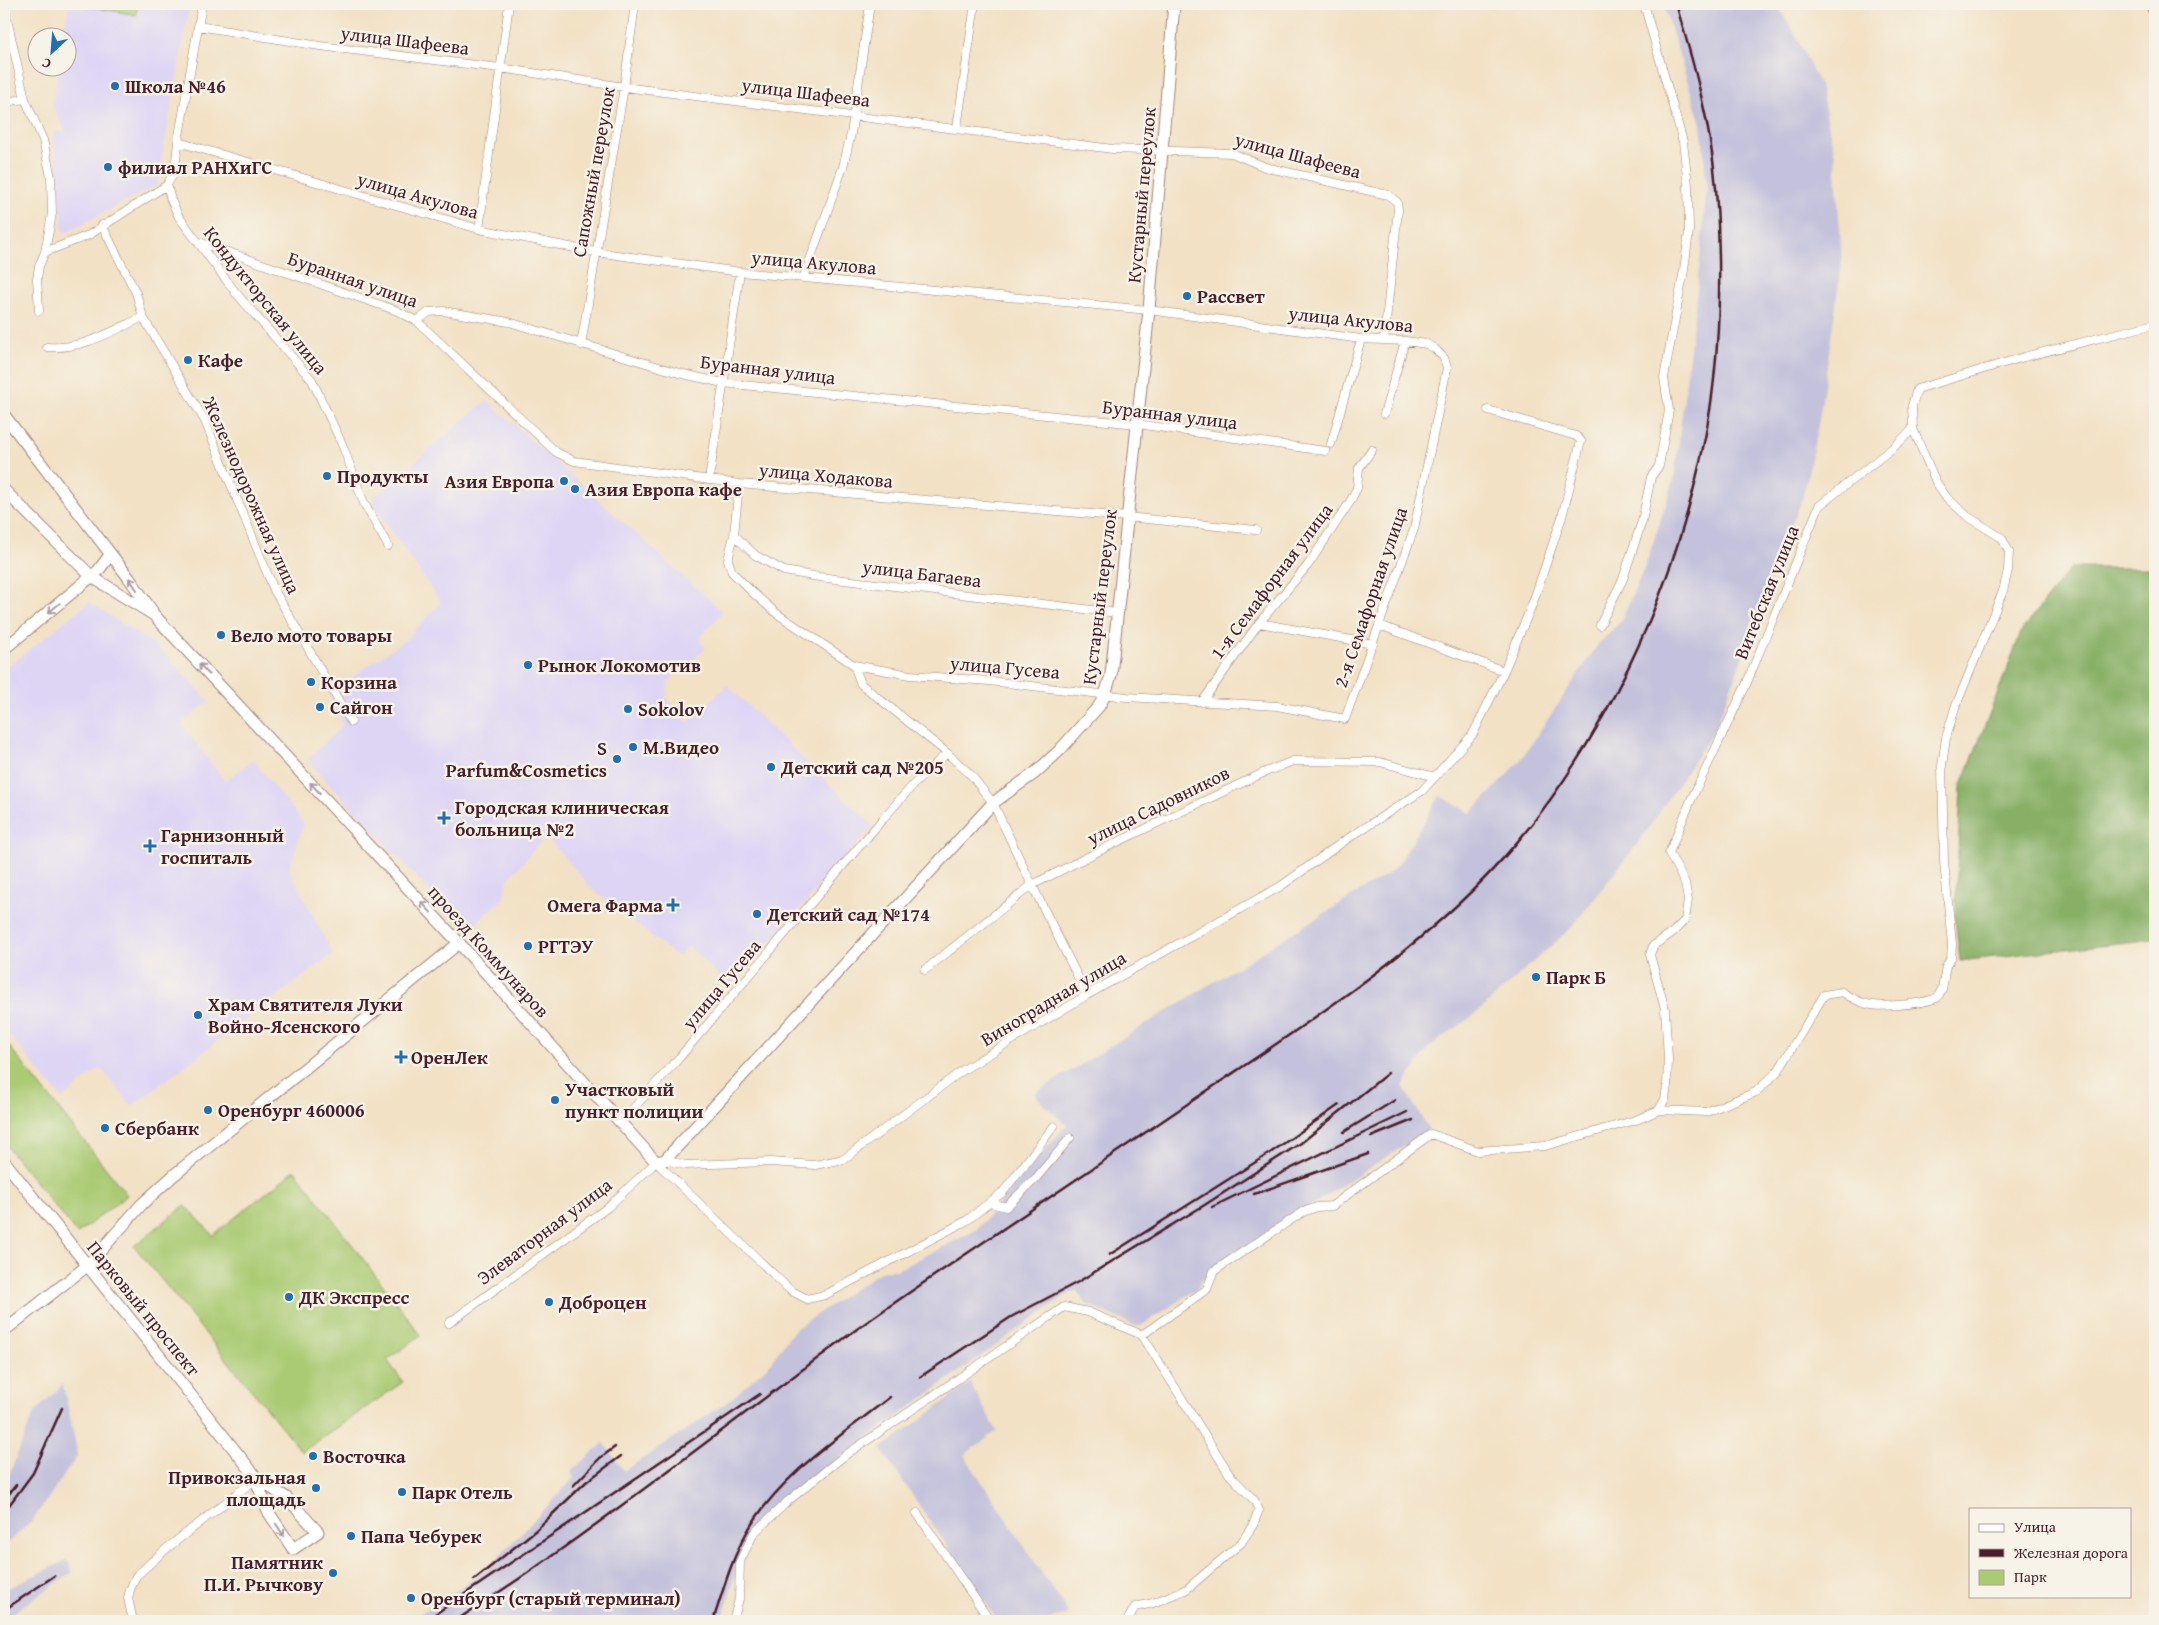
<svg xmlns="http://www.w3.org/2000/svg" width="2159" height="1625" viewBox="0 0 2159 1625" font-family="'Gentium Book Plus',serif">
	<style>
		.built { fill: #ded5f5 }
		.industrial { fill: #c3c1db }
		.green { fill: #aacb73; stroke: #7a754f }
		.forest { fill: #87af65; stroke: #686748 }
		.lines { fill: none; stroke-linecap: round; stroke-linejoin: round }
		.street-casing { stroke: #9e8078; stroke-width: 9 }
		.secondary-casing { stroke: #9e8078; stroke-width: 13 }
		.street { stroke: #fff; stroke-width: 8 }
		.secondary { stroke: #fff; stroke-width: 11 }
		.rail { stroke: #4a1f2b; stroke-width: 2.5 }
		.oneway { stroke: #ae9aa0 }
		.poi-dot { fill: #1f6fb2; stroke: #f7f3e8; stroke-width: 2 }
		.labels { text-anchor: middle; stroke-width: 5; stroke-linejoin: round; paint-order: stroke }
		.street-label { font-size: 19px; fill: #4a1f2b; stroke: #f7f3e8 }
		.poi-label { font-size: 19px; font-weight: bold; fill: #4a1f2b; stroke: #f7f3e8; text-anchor: start }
	</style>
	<rect width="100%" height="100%" fill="#f7f3e8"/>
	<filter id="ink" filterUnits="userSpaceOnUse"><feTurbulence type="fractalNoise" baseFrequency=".02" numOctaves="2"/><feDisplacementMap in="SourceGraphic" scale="10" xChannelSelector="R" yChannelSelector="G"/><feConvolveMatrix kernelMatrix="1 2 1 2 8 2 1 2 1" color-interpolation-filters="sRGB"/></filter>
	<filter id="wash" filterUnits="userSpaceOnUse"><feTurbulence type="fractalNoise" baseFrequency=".0096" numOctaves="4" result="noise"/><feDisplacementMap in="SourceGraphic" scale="20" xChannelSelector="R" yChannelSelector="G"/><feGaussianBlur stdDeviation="1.12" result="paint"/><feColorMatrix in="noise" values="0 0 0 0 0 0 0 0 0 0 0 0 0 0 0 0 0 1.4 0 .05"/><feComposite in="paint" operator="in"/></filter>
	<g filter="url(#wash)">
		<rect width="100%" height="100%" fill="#f2e1c5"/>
		<path class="built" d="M69,4H190L157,185L63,234L53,131L66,132L52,105L58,68H68V38L63,37Z
			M487,400L723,612L701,636L700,642L706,648L668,682L666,697L688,723L727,685L873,826L730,987L688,946L678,957L592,889L546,836L508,879L503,899L467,931L307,760L343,725L330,697L336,688L405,640L441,603L374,506L372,499Z
			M89,602L158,647L209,701L181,724L225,781L253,760L304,824L289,869L333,954L132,1106L100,1068L62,1099L4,1028V670Z"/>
		<path class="industrial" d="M1663,4H1776L1792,28L1820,86L1835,156L1842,262L1819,420L1803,496L1761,602L1746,648L1715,729L1644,835L1572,927L1478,1012L1428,1048L1403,1086L1429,1130L1327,1195L1201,1281L1198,1288L1141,1326H1136L1086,1304L1076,1290L1060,1299L816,1475L756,1526L738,1564L722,1621H409L460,1588L489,1567L574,1478L571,1471L604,1443L624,1471L726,1403L768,1366L795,1329L883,1270H897L976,1230L1067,1125L1044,1105L1035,1094L1038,1091L1388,874L1398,865L1440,796L1471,813L1520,761L1597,646L1621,621L1646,564L1674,480L1696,299L1707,188L1701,124Z
			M970,1383L997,1431L964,1455L1069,1614L1043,1621H998L881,1449Z
			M63,1384L78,1455L32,1521L4,1546V1487L34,1413Z
			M67,1560L73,1572L4,1619V1590Z"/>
		<path class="green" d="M78,4H138L136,15Z
			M4,1040L127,1195L77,1234L4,1143Z
			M295,1170L421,1335L387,1360L403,1382L302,1452L134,1246L185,1205L213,1235Z"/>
		<path class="forest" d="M2071,568H2155V939L1960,961L1955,919L1961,787L2022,630Z"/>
	</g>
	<g filter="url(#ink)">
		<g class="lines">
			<g class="street-casing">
				<path id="street" d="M4,6L25,99L43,140L51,177L52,214L45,252L39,266L37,279L39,311
					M198,26L320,46L500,68L624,87L1113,149L1232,153L1265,167L1388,195L1397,202L1398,210L1384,340
					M4,102L25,99
					M957,128L975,4
					M178,142L479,229L595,252L740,272L1149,310L1361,339L1405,341L1427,344L1435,349L1444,358L1447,368L1414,529L1345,719L1277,706L1127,697L989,681L910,675L854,665L776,613L752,592L732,572L728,560L734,535L739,484
					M167,185L171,200L179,217L236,293L312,380L342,444L364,503L388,546
					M102,225L136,293L143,317L205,421L274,590L351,722
					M479,229L509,4
					M199,242L395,310L417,321L429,312L443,311L509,322L679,373L723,383L1137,424L1325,451
					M45,252L89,235L167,185L175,170L178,142L202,4
					M804,277L843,167L851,134L870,4
					M417,321L556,452L574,461L739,484L1127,517L1256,530
					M581,345L624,87L635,4
					M47,347C82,350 112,331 143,317
					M1384,414L1405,341
					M1331,444L1361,339
					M709,480L740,272
					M734,535L755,555L784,571L819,577L1117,613
					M1259,623L1373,644
					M1379,625L1504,671
					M1600,625L1623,579L1642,521L1651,477L1659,466L1669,410L1664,378L1684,270L1689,231L1688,185L1683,142L1644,4
					M854,665L861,684L947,753L971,775L993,803L1032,885L1087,995
					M1202,702L1259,623L1308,565L1350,502L1357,488L1359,468L1372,450
					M925,970L1032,885L1109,846L1263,773L1293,761L1380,762L1435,777
					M1659,1110L1706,1112L1756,1092L1778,1071L1824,995L1842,992C1864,1006 1873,1007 1898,1005C1912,1004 1924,1003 1937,998L1942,989L1946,966L1951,958L1952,944L1944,862L1942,766L1946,738L1955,708L2003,591L2008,570L2009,552L2002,538L1967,516L1947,498L1936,482L1913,429
					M620,1123L679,1058L887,814L914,784L947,753
					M665,1160L685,1165L770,1162L815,1165L844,1159L963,1070L1087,995L1281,886L1347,839L1422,791L1473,734L1504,671L1532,605L1562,517L1581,441L1576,436L1488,410
					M990,1203L1006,1207L1036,1178L1070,1138
					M449,1323L608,1207L656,1162L790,1290L807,1299L825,1295L966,1221L1003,1192L1054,1126
					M1142,1335L1207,1289L1214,1271L1303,1212L1317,1207L1332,1206L1431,1134L1478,1151L1545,1146L1636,1120L1659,1110L1665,1099L1667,1086L1668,1059L1665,1009L1650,955L1653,946L1673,932L1685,920L1688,900L1685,883L1669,853L1691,800L1746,685L1819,506L1895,446L1913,429L1912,406L1917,389L2024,357L2155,324
					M917,1513L990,1621
					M133,1621L128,1598L130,1590L136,1576L166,1549L257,1478
					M733,1621L739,1599L740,1561L754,1533L788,1501L844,1456L1064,1307L1088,1312L1142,1335L1230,1475L1254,1500L1259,1510L1253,1525L1241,1543L1187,1589L1153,1603L1135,1607L1127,1621"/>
			</g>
			<g class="secondary-casing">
				<path id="secondary" d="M2151,4L2155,12
					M4,415L129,578L152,611
					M4,490L92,577L154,615L459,943L656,1162L665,1160L993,803L1035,773L1060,750L1099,706L1105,695L1111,675L1149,310L1174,4
					M4,649L98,571L110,555
					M4,1161L253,1473L269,1513L293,1549L318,1532L288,1499L257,1478
					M4,1331L87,1266L142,1204L174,1175L459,943"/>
			</g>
			<use href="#street" class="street"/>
			<use href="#secondary" class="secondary"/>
			<path class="rail" d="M1344,1132L1395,1100
				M1371,1137L1413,1120
				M1254,1194L1368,1154
				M1212,1207L1407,1112
				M1109,1255L1270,1153L1339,1105
				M920,1377L1011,1317L1078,1282L1203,1206L1301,1143L1388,1073
				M573,1486L600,1458L615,1447
				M4,1500L16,1485
				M4,1512L33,1473L62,1408
				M474,1580L536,1530L586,1482L621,1456
				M4,1610L54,1576
				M425,1621L760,1394
				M455,1621C489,1599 523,1577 556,1553C656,1482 752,1407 850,1334C889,1306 929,1279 969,1252C1051,1196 1134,1140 1217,1084C1306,1024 1396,965 1473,890C1598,767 1682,582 1710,410C1721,337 1721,261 1716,188C1711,125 1694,64 1676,4
				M713,1621C723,1591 731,1560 747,1532C780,1475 838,1438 890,1397"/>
		</g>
		<defs><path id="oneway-shaft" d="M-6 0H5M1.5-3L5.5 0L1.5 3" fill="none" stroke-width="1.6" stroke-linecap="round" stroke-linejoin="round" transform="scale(1.25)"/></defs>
		<g class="oneway">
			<use href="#oneway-shaft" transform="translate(133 584) rotate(-124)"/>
			<use href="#oneway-shaft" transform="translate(54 608) rotate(140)"/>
			<use href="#oneway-shaft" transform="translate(204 669) rotate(-132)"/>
			<use href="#oneway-shaft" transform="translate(315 788) rotate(-133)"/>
			<use href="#oneway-shaft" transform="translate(426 907) rotate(-133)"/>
			<use href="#oneway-shaft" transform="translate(280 1530) rotate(57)"/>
		</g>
	</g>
	<g class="poi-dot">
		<circle cx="115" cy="86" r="5"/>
		<circle cx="108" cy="167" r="5"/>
		<circle cx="1187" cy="296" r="5"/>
		<circle cx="188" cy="360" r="5"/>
		<circle cx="327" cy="476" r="5"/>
		<circle cx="564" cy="481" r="5"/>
		<circle cx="575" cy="489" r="5"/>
		<circle cx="221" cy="635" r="5"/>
		<circle cx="528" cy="665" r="5"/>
		<circle cx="311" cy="682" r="5"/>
		<circle cx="320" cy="707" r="5"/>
		<circle cx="628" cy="709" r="5"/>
		<circle cx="633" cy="747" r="5"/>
		<circle cx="617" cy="759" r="5"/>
		<circle cx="771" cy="767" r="5"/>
		<path d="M441.5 810.5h5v5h5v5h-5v5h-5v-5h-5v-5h5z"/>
		<path d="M147.5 838.5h5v5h5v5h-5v5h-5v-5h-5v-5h5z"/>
		<path d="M670.5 897.5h5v5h5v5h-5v5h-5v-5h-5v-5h5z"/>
		<circle cx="757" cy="914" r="5"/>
		<circle cx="528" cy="946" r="5"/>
		<circle cx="1536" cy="977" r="5"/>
		<circle cx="198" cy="1015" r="5"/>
		<path d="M398.5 1049.5h5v5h5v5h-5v5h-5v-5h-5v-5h5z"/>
		<circle cx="555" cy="1100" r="5"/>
		<circle cx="208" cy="1110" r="5"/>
		<circle cx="105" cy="1128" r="5"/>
		<circle cx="289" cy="1297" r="5"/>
		<circle cx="549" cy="1302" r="5"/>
		<circle cx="313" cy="1456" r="5"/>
		<circle cx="316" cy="1488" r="5"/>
		<circle cx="402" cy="1492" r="5"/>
		<circle cx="351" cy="1536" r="5"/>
		<circle cx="333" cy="1573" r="5"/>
		<circle cx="411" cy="1598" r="5"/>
	</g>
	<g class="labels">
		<g class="street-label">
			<text transform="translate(405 40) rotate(7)" y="7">улица Шафеева</text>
			<text transform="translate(806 92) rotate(7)" y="7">улица Шафеева</text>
			<text transform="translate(1298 155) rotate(15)" y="7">улица Шафеева</text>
			<text transform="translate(593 172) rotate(-80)" y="7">Сапожный переулок</text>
			<text transform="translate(418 195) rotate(16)" y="7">улица Акулова</text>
			<text transform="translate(1141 195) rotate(-85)" y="7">Кустарный переулок</text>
			<text transform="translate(814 262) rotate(5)" y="7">улица Акулова</text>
			<text transform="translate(353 279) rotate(19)" y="7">Буранная улица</text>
			<text transform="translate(266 300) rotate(51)" y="7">Кондукторская улица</text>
			<text transform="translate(1351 319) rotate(6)" y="7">улица Акулова</text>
			<text transform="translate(768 369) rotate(7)" y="7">Буранная улица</text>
			<text transform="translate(1170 414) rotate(7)" y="7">Буранная улица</text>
			<text transform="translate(826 475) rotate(5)" y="7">улица Ходакова</text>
			<text transform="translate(252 495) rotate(66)" y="7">Железнодорожная улица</text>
			<text transform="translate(922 573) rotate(7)" y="7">улица Багаева</text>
			<text transform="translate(1271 581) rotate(-53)" y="7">1-я Семафорная улица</text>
			<text transform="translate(1766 592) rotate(-68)" y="7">Витебская улица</text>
			<text transform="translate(1099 597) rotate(-83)" y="7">Кустарный переулок</text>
			<text transform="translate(1370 597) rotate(-71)" y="7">2-я Семафорная улица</text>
			<text transform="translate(1005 667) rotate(5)" y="7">улица Гусева</text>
			<text transform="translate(1158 805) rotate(-26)" y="7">улица Садовников</text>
			<text transform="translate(489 951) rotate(48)" y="7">проезд Коммунаров</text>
			<text transform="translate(721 984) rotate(-50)" y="7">улица Гусева</text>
			<text transform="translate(1053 998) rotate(-31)" y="7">Виноградная улица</text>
			<text transform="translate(544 1231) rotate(-37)" y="7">Элеваторная улица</text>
			<text transform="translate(144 1308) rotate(51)" y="7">Парковый проспект</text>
		</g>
		<g class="poi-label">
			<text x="125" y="93">Школа №46</text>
			<text x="118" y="174">филиал РАНХиГС</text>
			<text x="1197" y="303">Рассвет</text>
			<text x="198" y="367">Кафе</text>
			<text x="337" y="483">Продукты</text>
			<text x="554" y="488" text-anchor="end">Азия Европа</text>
			<text x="585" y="496">Азия Европа кафе</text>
			<text x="231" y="642">Вело мото товары</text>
			<text x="538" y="672">Рынок Локомотив</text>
			<text x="321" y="689">Корзина</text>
			<text x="330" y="714">Сайгон</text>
			<text x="638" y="716">Sokolov</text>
			<text x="643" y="754">М.Видео</text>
			<text x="607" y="755" text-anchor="end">S<tspan x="607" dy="22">Parfum&amp;Cosmetics</tspan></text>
			<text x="781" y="774">Детский сад №205</text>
			<text x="455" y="814">Городская клиническая<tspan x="455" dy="22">больница №2</tspan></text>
			<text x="161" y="842">Гарнизонный<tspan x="161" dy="22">госпиталь</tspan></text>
			<text x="663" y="912" text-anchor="end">Омега Фарма</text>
			<text x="767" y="921">Детский сад №174</text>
			<text x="538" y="953">РГТЭУ</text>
			<text x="1546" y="984">Парк Б</text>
			<text x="208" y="1011">Храм Святителя Луки<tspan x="208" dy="22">Войно-Ясенского</tspan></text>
			<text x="411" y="1064">ОренЛек</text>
			<text x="565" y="1096">Участковый<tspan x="565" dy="22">пункт полиции</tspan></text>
			<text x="218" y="1117">Оренбург 460006</text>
			<text x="115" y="1135">Сбербанк</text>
			<text x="299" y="1304">ДК Экспресс</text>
			<text x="559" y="1309">Доброцен</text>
			<text x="323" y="1463">Восточка</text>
			<text x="306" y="1484" text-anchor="end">Привокзальная<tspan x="306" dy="22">площадь</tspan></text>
			<text x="412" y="1499">Парк Отель</text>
			<text x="361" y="1543">Папа Чебурек</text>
			<text x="323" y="1569" text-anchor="end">Памятник<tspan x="323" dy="22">П.И. Рычкову</tspan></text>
			<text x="421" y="1605">Оренбург (старый терминал)</text>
		</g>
	</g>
	<rect width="2159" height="1625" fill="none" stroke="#f7f3e8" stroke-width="20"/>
	<rect x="1969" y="1508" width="162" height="90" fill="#f7f3e8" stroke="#b29e9c"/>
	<rect x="1979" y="1524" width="25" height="8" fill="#ffffff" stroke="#b29e9c"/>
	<text x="2014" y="1532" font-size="15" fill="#4a1f2b">Улица</text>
	<rect x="1979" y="1549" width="25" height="8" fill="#4a1f2b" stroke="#b29e9c"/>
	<text x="2014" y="1558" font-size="15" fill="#4a1f2b">Железная дорога</text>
	<rect x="1979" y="1570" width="25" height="15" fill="#aacb73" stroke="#b29e9c"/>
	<text x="2014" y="1582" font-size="15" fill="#4a1f2b">Парк</text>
	<g transform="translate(52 52) rotate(206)"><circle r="24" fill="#f7f3e8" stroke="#b29e9c"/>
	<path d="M0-4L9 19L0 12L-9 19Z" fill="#1f6fb2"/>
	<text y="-8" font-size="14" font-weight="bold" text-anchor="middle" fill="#4a1f2b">С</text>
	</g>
</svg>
